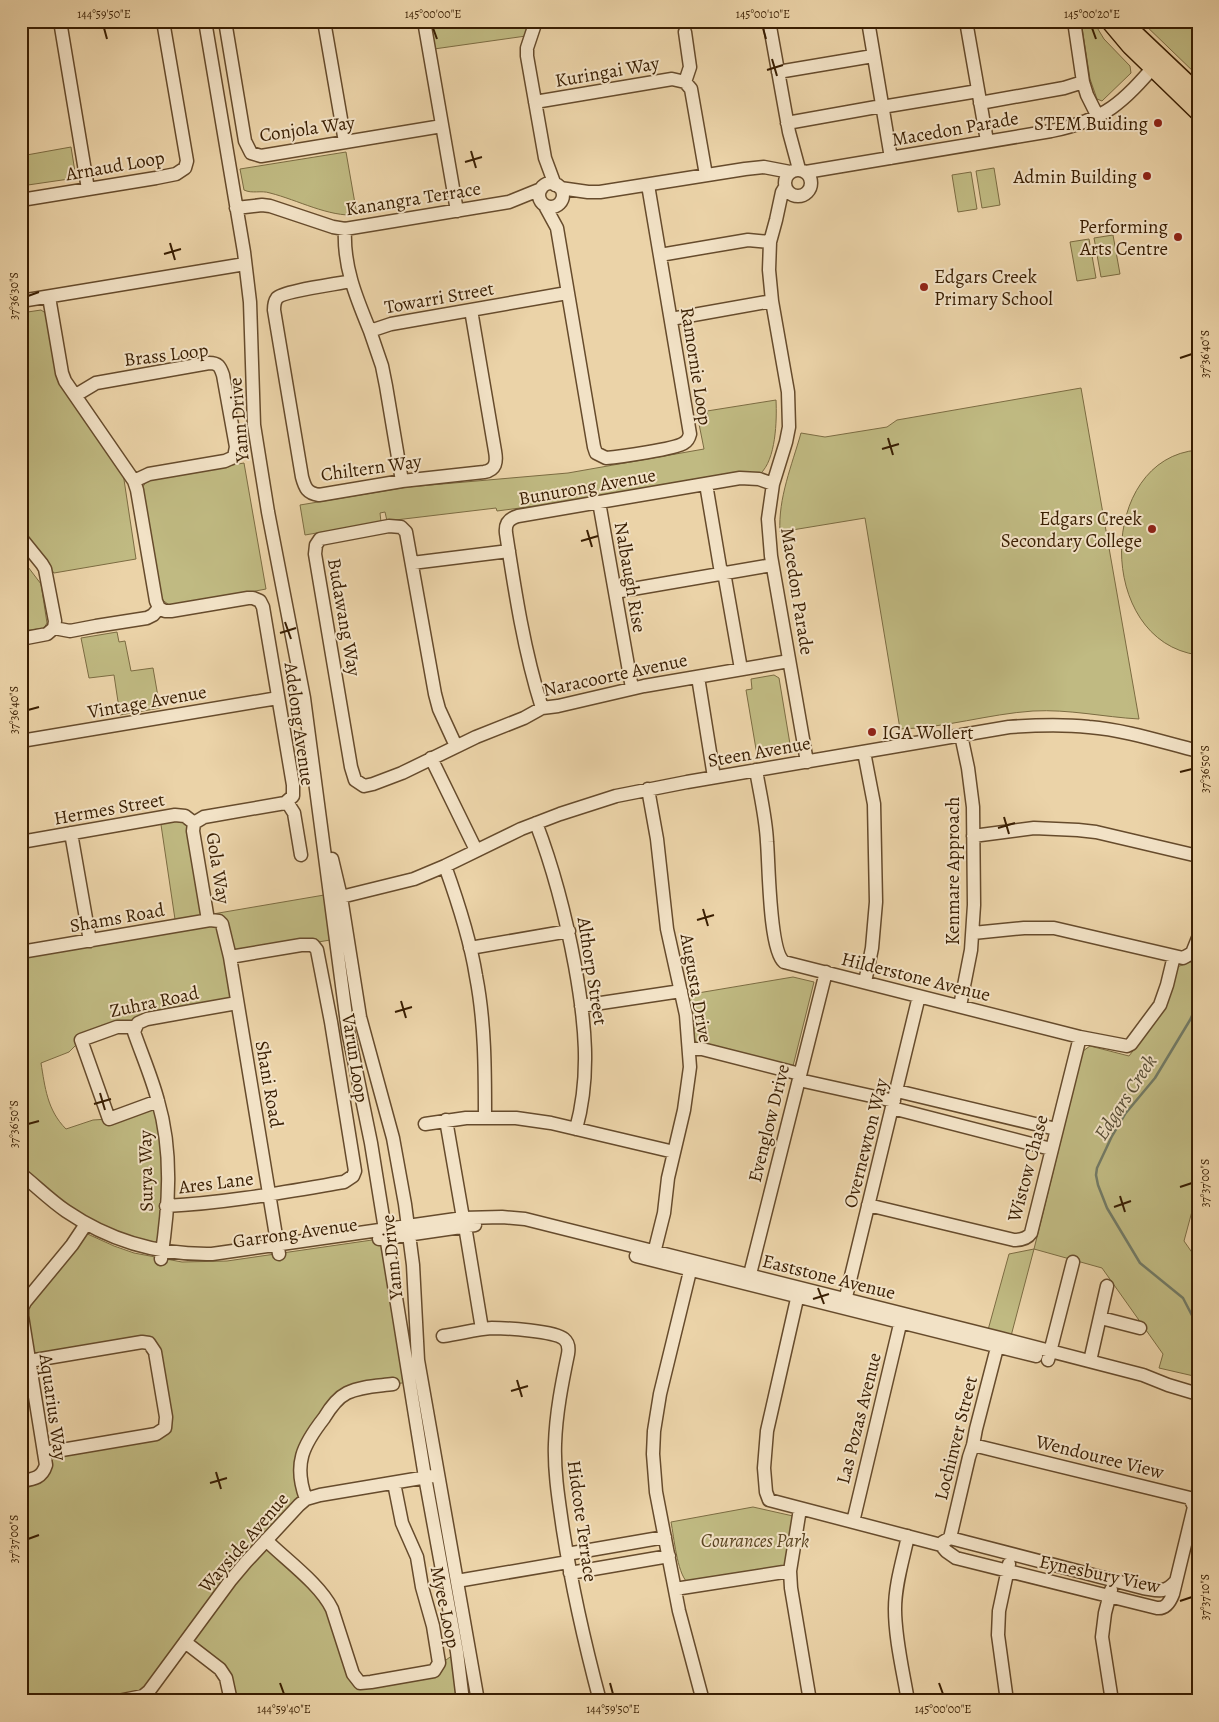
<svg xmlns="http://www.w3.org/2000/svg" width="1219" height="1722" viewBox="0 0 1219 1722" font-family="Alegreya,serif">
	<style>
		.green { fill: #c0ba82; stroke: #7c6c42 }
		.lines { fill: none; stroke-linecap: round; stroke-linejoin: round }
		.stream { stroke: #727a65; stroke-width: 2.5 }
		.minor-casing { stroke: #664b2c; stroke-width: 15 }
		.major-casing { stroke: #391e02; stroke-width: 19 }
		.minor { stroke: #f2e2c6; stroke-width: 12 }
		.major { stroke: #ebd3a8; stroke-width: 16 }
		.ticks { fill: none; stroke: #391e02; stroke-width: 2 }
		.poi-dot { fill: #8f2418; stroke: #f2e2c6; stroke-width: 2 }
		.labels { text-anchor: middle; stroke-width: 4; stroke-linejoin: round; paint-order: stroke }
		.street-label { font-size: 19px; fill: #391e02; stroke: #f2e2c6 }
		.poi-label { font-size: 19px; fill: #391e02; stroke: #f2e2c6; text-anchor: end }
		.park-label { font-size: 19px; font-style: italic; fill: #5b4522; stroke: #f2e2c6 }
		.water-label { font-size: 20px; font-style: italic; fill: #564c34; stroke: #f2e2c6 }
		.neatline { fill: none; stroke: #391e02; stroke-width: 2 }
		.ticks-label { font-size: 12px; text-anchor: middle; fill: #391e02 }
	</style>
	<rect width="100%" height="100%" fill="#ebd3a8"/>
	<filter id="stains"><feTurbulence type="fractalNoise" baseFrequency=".004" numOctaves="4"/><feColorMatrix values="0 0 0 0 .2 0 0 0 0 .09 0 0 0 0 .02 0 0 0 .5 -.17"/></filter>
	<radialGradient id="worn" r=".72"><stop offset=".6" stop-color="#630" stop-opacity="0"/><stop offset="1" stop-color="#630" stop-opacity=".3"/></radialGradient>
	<path class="green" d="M429,21H530L526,36L434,49Z
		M1081,21H1093L1104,39L1130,66L1131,73L1102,101L1097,99L1090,79Z
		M1141,21H1198V76Z
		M71,147L76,178L21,186V156Z
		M346,152L357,215C328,217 298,200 270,193C261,190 252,194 244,190L240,169Z
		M994,168L1000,205L982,208L976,171Z
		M971,172L977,209L958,212L952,175Z
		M1113,235L1120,274L1101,277L1094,238Z
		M1089,239L1096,278L1077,281L1070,242Z
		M41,310L47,314L58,379L123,473L136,559L54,573L21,533V313Z
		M1081,388L1139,719C1103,717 1069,709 1033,711C988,714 945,728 900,729L865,518L780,532C778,498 792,465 801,433L825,437L887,427L897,420Z
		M776,400C777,420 776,460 760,474L748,472L574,501L497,511L496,508L387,521L385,512L380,513L381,522L305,535L300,505L408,487L568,473L704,449L698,419L708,417L707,411Z
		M1198,450V655C1095,641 1097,458 1198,450Z
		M244,463L266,589L172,607L161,599L141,490L147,480Z
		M25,563L41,584L47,623L44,628L21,631V565Z
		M117,632L119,642L125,641L131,671L153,668L160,708L120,715L114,675L89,678L81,638Z
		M774,675L779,678L790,744L785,751L757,755L746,690L752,689L751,679Z
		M160,818L194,823L207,915L330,894L336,939L230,957L237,1003L81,1040L69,1052L41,1063C45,1087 47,1110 66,1129L93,1120L109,1119L158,1101L163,1121L162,1251L117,1239L21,1174V952L176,926Z
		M1198,959V1189L1184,1241L1198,1261V1377L1159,1368L1163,1354L1102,1268L1034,1249L1011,1336L988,1330L1009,1254L1034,1249L1083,1051L1090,1046L1129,1056L1162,1013L1168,1001L1177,967Z
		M793,977L814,982L793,1066L699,1045L695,1041L689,999L692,994Z
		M81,1231L114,1246L134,1253L182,1262L227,1261L386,1238L411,1382L393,1384L349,1392L305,1446L306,1499L266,1540L319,1590L356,1679L428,1673L457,1652L463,1701H231L228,1683L185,1642L149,1691L118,1701H21V1481L39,1477L44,1453L165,1428L149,1343L29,1361L22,1316Z
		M753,1507L793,1516L785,1565L781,1568L687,1582C677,1572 674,1537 671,1522Z"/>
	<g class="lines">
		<path class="stream" d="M1198,1003L1190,1020L1155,1078L1125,1114L1112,1136L1097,1168L1096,1175L1098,1185L1107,1208L1140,1263L1183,1298L1198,1327"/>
		<g class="minor-casing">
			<path id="minor" d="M60,21L88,189
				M205,21L244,252L250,302L254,425L268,512L304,698L348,1031L371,1143L425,1477L457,1652L463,1701
				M225,21L245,141L251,153L261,156L442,126
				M324,21L345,142
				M424,21L457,211
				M536,21L527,48V56L545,158L555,185
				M769,21L789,132L799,169
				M868,21L891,158
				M966,21L987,141
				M1074,21L1083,82L1087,95L1098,117
				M685,32L690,67L685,82L691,89L706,175
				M778,72L873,56
				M535,102L672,79L685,82
				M980,103L1064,88L1083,82
				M882,107L978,91
				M787,123L882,106
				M785 183a13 13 0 1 1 26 0a13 13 0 1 1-26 0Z
				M806,172L1051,131C1106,120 1122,103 1158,62
				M539 195a12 12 0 1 1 24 0a12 12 0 1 1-24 0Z
				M785,187L782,192L776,220L770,242L769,270L772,301L788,392L789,427L786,442L773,484L768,519L771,556L807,762
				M560,188L588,192H600L745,169L764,167L790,172
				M21,200L156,178L176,174L185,168L187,161L163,21
				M545,206L557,228L594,447L596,453L606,458C618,457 676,449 684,443C688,441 689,438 690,434L648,185
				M236,208L262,205L270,206L333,227L345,229L509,202L541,189
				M345,229C343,266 356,297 370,331L391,324L567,293
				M660,255L748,240L770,242
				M351,281C338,284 283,291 277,298C274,302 274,306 274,310L302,477C305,488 307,493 319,495L402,481L484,472C496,470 497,462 495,451L471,310
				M49,297L62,373L65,381L134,481L137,490L156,601L159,608
				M21,301L245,264
				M671,319L772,301
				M370,331L382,366L386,386L402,481
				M76,395L96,383L209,363C218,363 220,366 223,375L236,447L234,457L225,461L149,474L134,481
				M706,484L720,567L725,578L741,669
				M599,502L632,688
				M21,538L42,564L45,569L55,621L54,628
				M412,563L509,551
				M615,592L772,565
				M21,639L47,634L54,628L70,631L96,626L147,618L153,615L159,608
				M698,677L714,777
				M542,708C524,651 515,592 506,533C505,524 508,519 518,516L740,478L759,479L773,484
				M21,741L278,698
				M456,746L439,709L435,694L406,532L401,527L389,526L320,539L316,545L315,554L351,767L355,780L364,786L373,784L402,773L476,737L524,718L542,708L558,706L644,686L789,661
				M864,752L874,804L876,902L872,948L865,982
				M431,758L476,850
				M756,770C760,794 766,818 767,842C769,864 769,950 784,962L1080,1037L1127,1046L1131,1044L1160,1005L1167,985L1174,956
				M648,789L657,839L667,929L686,1015L690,1067L684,1110L668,1178L664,1213L653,1257
				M287,802L294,813L301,855
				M194,823L193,831L208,920
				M536,823C554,870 566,917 575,966C585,1021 591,1075 576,1129
				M71,833L90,941
				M973,836L1034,828L1078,830L1096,832L1198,856
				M21,842L175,815L185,816L194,823L204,817L285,803L293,796V785L263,607L260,601L253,598H248L171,611H165L159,608
				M332,859L341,897L360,1017L393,1138L405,1204L413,1265L418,1360L478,1701
				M445,866C458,902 470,938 476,976C485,1022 485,1070 485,1117
				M341,897L414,879L445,866L521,829L560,814L616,796L687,782L1009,727C1036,725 1062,724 1089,727C1126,730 1162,742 1198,751
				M973,933L1024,928H1054L1183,958L1192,953L1198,938
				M470,948L569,931
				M21,952L210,920L219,921L222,924L230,957L279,1254
				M581,1006L681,991
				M960,1006L971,950L974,905L973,807L968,768L961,735
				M136,1027L134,1032C142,1055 152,1078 158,1101C173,1152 169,1207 161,1259
				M689,1049H702L800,1074
				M799,1080L894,1101
				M897,1091L1056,1129
				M158,1101L109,1119L81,1040L117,1027H136L138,1023L147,1019L237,1003
				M892,1108L1051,1149
				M446,1120L463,1218
				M425,1124L466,1118H516L551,1123L674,1152
				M21,1174C36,1186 50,1200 66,1211C110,1241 159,1255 212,1254L463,1218L502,1217L525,1219L1000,1338L1143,1375L1168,1385L1198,1394
				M868,1205L1014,1240C1021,1240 1027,1239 1031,1233L1080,1037
				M166,1206C226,1203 285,1192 344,1182L353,1176L355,1171L331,1022L317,950L313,945H301L230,957
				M465,1226L482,1329
				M379,1239L475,1225
				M636,1256L1036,1356
				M692,1263L660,1394L654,1431L653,1454L656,1492L679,1611L703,1701
				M748,1282L826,972
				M799,1290L767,1431L764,1468L766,1492L769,1500L941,1545L943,1542L950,1538L1143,1588C1157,1590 1164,1594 1175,1582
				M844,1305L919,996
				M1101,1318L1140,1328
				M443,1336C459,1334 476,1329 492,1328C506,1328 555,1331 564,1339C569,1343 569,1348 568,1354C562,1383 556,1413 555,1444C554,1473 559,1502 563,1530C572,1588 585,1645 600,1701
				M1048,1360L1073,1262
				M29,1361L142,1342L149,1343L155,1352L166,1417L165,1428L156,1434L44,1453
				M1090,1361L1107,1286
				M21,1481C34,1479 42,1478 46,1465L22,1316V1308L25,1302L72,1245L86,1224
				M306,1499C293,1464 303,1445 324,1418C330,1408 337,1398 347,1393C361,1386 378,1386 393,1384
				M800,1509L790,1571L791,1588L810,1701
				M853,1522L902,1316
				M950,1538L969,1457L973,1445L976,1429L999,1340
				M266,1540C286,1560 320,1584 332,1609L353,1674L360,1683L371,1682L434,1671L439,1663L433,1626L422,1587L417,1557L402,1523L394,1483
				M941,1545L946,1551L956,1558L1157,1608C1166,1609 1170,1602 1173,1594L1194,1507L1190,1498L973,1445
				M567,1554L665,1537
				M570,1573L669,1556
				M457,1581L568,1562
				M675,1589L790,1571
				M1111,1590L1105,1613L1102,1637L1112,1701
				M185,1642L220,1669L226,1678L231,1701
				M118,1701L143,1696L149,1691L230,1581L246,1562L299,1505L306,1499L320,1495L433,1476
				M908,1701C903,1671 895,1639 895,1609C895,1584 903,1560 908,1536
				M1007,1701L998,1635L999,1611L1009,1564"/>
		</g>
		<g class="major-casing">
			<path id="major" d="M1109,21L1130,46L1198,112
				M1122,21L1198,93"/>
		</g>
		<use href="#minor" class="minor"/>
		<use href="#major" class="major"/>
	</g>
	<path class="ticks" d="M104,28L107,39M433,28L437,39M763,28L766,39M1092,28L1096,39M772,59L777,76M767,70L783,65M471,151L476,168M465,162L482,157M170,243L175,260M164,254L181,249M28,296L39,292M1180,358L1192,354M888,438L893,455M882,449L899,444M587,530L592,547M581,541L598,536M285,622L291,639M280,633L296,628M28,710L39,707M1180,772L1192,769M1004,817L1009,834M998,828L1015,823M703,909L708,926M697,920L714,915M401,1001L406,1018M395,1012L412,1007M100,1093L105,1110M94,1104L111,1099M28,1124L39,1121M1180,1187L1192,1183M1120,1196L1125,1212M1114,1207L1131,1201M818,1288L824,1304M813,1299L829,1294M517,1380L522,1397M511,1391L528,1386M216,1472L221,1489M210,1483L227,1478M28,1539L39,1535M1180,1601L1192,1597M280,1683L284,1694M610,1683L613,1694M939,1683L943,1694"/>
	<g class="poi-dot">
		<circle cx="1158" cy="123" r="5"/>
		<circle cx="1147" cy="176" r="5"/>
		<circle cx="1178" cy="237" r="5"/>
		<circle cx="924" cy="287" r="5"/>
		<circle cx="1152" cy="529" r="5"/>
		<circle cx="872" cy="732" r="5"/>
	</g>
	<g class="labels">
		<g class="street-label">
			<text transform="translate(607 71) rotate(-10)" y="7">Kuringai Way</text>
			<text transform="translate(307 128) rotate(-8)" y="7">Conjola Way</text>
			<text transform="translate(955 128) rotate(-10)" y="7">Macedon Parade</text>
			<text transform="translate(115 165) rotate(-10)" y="7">Arnaud Loop</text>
			<text transform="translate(413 198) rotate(-9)" y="7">Kanangra Terrace</text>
			<text transform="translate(439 297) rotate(-10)" y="7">Towarri Street</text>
			<text transform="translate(166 354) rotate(-7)" y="7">Brass Loop</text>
			<text transform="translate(697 366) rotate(81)" y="7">Ramornie Loop</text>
			<text transform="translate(238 420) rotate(-95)" y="7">Yann Drive</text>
			<text transform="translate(371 467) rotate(-8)" y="7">Chiltern Way</text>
			<text transform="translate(587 486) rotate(-10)" y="7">Bunurong Avenue</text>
			<text transform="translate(631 577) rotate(80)" y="7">Nalbaugh Rise</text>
			<text transform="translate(798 591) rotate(81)" y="7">Macedon Parade</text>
			<text transform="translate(345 617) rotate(80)" y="7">Budawang Way</text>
			<text transform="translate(615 674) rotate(-12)" y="7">Naracoorte Avenue</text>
			<text transform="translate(147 701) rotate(-10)" y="7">Vintage Avenue</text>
			<text transform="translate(300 724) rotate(82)" y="7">Adelong Avenue</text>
			<text transform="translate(759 751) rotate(-10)" y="7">Steen Avenue</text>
			<text transform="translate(109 808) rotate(-10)" y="7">Hermes Street</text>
			<text transform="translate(219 868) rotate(81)" y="7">Gola Way</text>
			<text transform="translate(952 871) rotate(-90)" y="7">Kenmare Approach</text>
			<text transform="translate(117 917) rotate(-10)" y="7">Shams Road</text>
			<text transform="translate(593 971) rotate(81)" y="7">Althorp Street</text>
			<text transform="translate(916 976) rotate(14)" y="7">Hilderstone Avenue</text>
			<text transform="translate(697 988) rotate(80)" y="7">Augusta Drive</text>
			<text transform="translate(154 1001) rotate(-12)" y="7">Zuhra Road</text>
			<text transform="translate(356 1058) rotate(81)" y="7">Varun Loop</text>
			<text transform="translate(270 1084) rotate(80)" y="7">Shani Road</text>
			<text transform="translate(768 1123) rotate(-76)" y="7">Evenglow Drive</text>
			<text transform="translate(865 1143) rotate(-76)" y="7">Overnewton Way</text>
			<text transform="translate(1027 1168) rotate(-75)" y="7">Wistow Chase</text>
			<text transform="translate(145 1171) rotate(-91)" y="7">Surya Way</text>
			<text transform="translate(216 1182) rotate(-7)" y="7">Ares Lane</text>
			<text transform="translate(295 1232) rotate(-8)" y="7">Garrong Avenue</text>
			<text transform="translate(391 1257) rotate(-96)" y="7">Yann Drive</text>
			<text transform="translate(829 1276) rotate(14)" y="7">Eaststone Avenue</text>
			<text transform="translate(54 1407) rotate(82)" y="7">Aquarius Way</text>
			<text transform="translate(858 1418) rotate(-76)" y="7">Las Pozas Avenue</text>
			<text transform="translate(955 1438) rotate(-76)" y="7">Lochinver Street</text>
			<text transform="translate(1100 1456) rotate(14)" y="7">Wendouree View</text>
			<text transform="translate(583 1521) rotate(82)" y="7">Hidcote Terrace</text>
			<text transform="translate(243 1542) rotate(-49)" y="7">Wayside Avenue</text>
			<text transform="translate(1100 1573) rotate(12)" y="7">Eynesbury View</text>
			<text transform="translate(446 1607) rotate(78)" y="7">Myee Loop</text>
		</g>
		<g class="poi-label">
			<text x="1148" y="130">STEM Buiding</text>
			<text x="1137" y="183">Admin Building</text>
			<text x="1168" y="233">Performing<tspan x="1168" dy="22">Arts Centre</tspan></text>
			<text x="934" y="283" text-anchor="start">Edgars Creek<tspan x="934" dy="22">Primary School</tspan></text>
			<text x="1142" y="525">Edgars Creek<tspan x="1142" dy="22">Secondary College</tspan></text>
			<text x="882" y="739" text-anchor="start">IGA Wollert</text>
		</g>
		<g class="park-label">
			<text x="755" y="1547">Courances Park</text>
		</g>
		<g class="water-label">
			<text transform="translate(1125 1097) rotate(-57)" y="7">Edgars Creek</text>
		</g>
	</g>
	<rect width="1219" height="1722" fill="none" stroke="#ebd3a8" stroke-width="55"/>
	<rect x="28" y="28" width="1164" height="1666" class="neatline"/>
	<g class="ticks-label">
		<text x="104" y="18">144°59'50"E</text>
		<text x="433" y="18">145°00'00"E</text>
		<text x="763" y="18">145°00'10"E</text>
		<text x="1092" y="18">145°00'20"E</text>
		<text transform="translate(14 296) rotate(-90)" y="4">37°36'30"S</text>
		<text transform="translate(1205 354) rotate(-90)" y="4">37°36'40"S</text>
		<text transform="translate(14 710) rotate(-90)" y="4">37°36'40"S</text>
		<text transform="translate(1205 769) rotate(-90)" y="4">37°36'50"S</text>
		<text transform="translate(14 1124) rotate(-90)" y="4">37°36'50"S</text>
		<text transform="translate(1205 1183) rotate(-90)" y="4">37°37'00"S</text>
		<text transform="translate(14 1539) rotate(-90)" y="4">37°37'00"S</text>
		<text transform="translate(1205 1597) rotate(-90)" y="4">37°37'10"S</text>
		<text x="284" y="1713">144°59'40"E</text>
		<text x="613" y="1713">144°59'50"E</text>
		<text x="943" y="1713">145°00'00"E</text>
	</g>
	<rect width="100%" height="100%" filter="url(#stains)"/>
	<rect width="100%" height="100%" fill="url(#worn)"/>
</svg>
